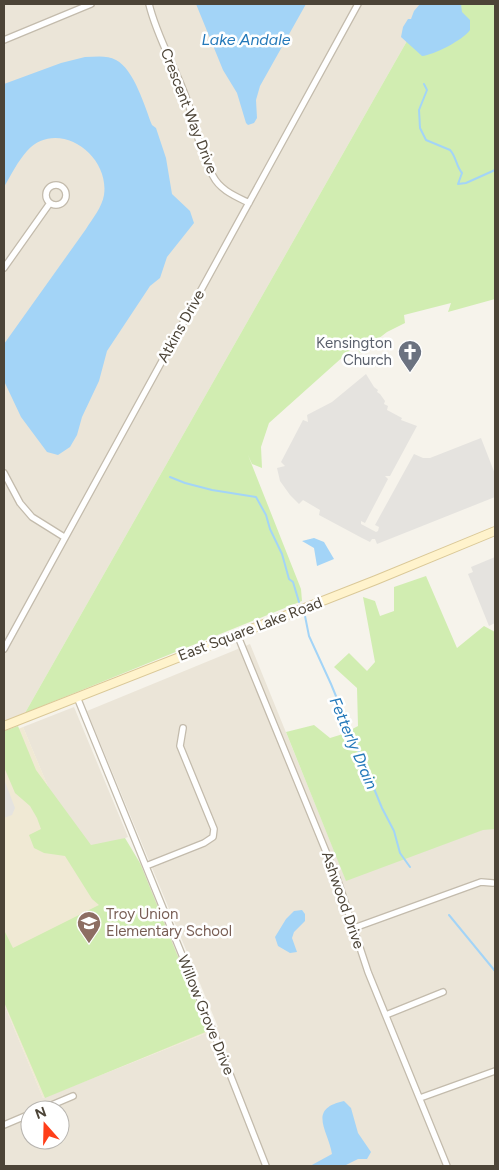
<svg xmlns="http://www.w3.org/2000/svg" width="499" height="1170" viewBox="0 0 499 1170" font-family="Figtree,sans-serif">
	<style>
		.residential { fill: #ebe5d8; fill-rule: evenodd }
		.education { fill: #f0e9d4 }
		.green { fill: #d1edb1 }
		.parking { fill: #e5e3df }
		.water { fill: #a3d4f7 }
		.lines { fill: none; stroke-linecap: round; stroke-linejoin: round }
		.stream { stroke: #a3d4f7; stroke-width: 2 }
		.street-casing { stroke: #c3bbac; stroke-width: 8 }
		.secondary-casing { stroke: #dac897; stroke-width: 10 }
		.street { stroke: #fff; stroke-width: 5.5 }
		.secondary { stroke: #fff3cc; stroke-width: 8 }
		.labels { text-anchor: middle; stroke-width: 5; stroke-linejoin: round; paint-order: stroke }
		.street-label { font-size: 15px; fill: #4c4437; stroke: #fff }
		.worship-label { font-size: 15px; fill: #5b616d; stroke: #fff; text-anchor: end }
		.education-label { font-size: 15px; fill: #785e54; stroke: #fff; text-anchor: start }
		.water-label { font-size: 16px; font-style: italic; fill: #2479ba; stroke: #fff }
	</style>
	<rect width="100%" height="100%" fill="#f6f3eb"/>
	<path class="residential" d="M4,4H428L25,713L4,721Z
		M250,644L346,880L495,825V1166H4V1004L43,1098L209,1032L218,1027L87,711ZM30,1110H60V1140H30Z
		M74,707L128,837L77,856L23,727Z"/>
	<path class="education" d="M23,727L89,884L140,863L209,1032L43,1098L4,1004V735Z"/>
	<path class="green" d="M428,4H495V299L448,312L451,303L404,315L405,323L387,332L360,353L355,346L269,423L261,447L262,468L252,464L248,455L301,589L302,601L25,713Z
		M426,576L457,648L484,626L495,632V829L483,830L346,881L286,732L314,725L330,738L343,734L358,726L357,688L334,667L349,653L367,671L375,662L363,597L375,601L380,616L394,611V587Z
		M18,726L36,770L91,845L125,838L140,863L208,1031L45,1098L4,1002V930L13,948L99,905L92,899L65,856L44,853L34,848L29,835L41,829L37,818L30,806L15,793L4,767V731Z"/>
	<path class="parking" d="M366,374L374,387L378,390L377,392L380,394L385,401L384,404L388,406L387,410L402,418L401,420L417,426L390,476H385L388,479L365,523L361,521V524L376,532L378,531L379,527L375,525L414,454L423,458H430L481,438L495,474V497L377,544L375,539H372L370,542L362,538L319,515L320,510L303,500L299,504L290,495L280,481L277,468L285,466L281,462L303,420L308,422L307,415L332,402Z
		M495,557V623L489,626L468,574L473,572L471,567Z
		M4,779L15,808L12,815L4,818Z"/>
	<path class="water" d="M196,4H306L260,86L256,100L257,118L254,123L248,125L246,123L237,93L223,70Z
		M420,4H461L462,12L470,20V30C463,40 434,55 422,56L401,37L403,27L408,19H411L414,11Z
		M85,57C96,57 107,55 116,60C134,69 145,107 152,125L156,128L166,158L172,194L190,211L194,223L167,257L160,278L150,286L107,351L99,381L82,417L77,435L70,447L58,455L47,452L21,417L4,381V344L86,229C93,218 102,207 104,195C110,154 57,118 27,151C18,161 11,175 4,187V84L61,63Z
		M314,538L324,542L334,559L317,566L314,548L302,541Z
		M302,910L305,914V921L294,932L292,938L297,952L290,953L278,946L275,937L286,919L294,911Z
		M344,1101L351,1108L358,1133L371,1152L367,1159H358L344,1166H310L332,1154C328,1130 307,1109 344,1101Z"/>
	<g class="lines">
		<path class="stream" d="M424,84L427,90L419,110L420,128L426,140L450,150C456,156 456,166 462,173L458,184L466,183L495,170
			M170,477L185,483L212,490L256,497L266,515L270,529L282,554L289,579L293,582L299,602
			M305,616L309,636L331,684L382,808L394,831L400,853L410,867
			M449,915L495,971"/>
		<g class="street-casing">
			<path id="street" d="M149,4C157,38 177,70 188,103C196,127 200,154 213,176C220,190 235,196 249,203
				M4,40L91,4
				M46 195a10 10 0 1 1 20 0a10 10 0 1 1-20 0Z
				M4,268L50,203
				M4,473L20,503L32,517L64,537
				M237,634L338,881L368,972L447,1166
				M4,649L358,4
				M77,697L215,1036L266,1166
				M146,866L204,843L213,837L214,829L180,746L183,728
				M354,928L481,882L493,883
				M386,1015L443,992
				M420,1098L495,1071
				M40,1110L73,1096
				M4,1125L30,1114"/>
		</g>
		<g class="secondary-casing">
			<path id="secondary" d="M4,726L376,580L495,531"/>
		</g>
		<use href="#street" class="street"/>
		<use href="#secondary" class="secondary"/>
	</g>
	<defs>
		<g id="church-pin" transform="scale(1.25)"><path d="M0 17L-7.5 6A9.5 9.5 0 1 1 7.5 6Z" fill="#6b7280" stroke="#fff"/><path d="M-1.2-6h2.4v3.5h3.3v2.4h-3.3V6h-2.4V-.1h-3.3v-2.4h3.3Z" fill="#fff"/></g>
		<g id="school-pin" transform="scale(1.25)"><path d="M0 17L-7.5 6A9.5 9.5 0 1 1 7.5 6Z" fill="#8d6e63" stroke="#fff"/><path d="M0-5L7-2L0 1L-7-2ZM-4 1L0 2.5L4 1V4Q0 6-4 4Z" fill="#fff"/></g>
	</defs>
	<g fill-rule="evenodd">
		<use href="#church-pin" x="410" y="352"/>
		<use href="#school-pin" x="89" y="923"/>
	</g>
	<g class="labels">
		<g class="street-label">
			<text transform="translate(189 111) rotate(69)" y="5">Crescent Way Drive</text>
			<text transform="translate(181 326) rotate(-61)" y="5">Atkins Drive</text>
			<text transform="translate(250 629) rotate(-21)" y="5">East Square Lake Road</text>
			<text transform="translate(343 900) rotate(71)" y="5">Ashwood Drive</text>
			<text transform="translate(206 1015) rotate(68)" y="5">Willow Grove Drive</text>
		</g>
		<g class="worship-label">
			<text x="392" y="348">Kensington<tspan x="392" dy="17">Church</tspan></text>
		</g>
		<g class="education-label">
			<text x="106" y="919">Troy Union<tspan x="106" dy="17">Elementary School</tspan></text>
		</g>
		<g class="water-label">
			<text x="246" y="45">Lake Andale</text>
			<text transform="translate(354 743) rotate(67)" y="6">Fetterly Drain</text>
		</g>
	</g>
	<rect width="499" height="1170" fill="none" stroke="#4c4437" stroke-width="10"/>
	<g transform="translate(45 1125) rotate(340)"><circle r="24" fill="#ffffff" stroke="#b7b4af"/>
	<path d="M0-4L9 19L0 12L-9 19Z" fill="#ff3e19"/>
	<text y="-8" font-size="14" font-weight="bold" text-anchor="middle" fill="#4c4437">N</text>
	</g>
</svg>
